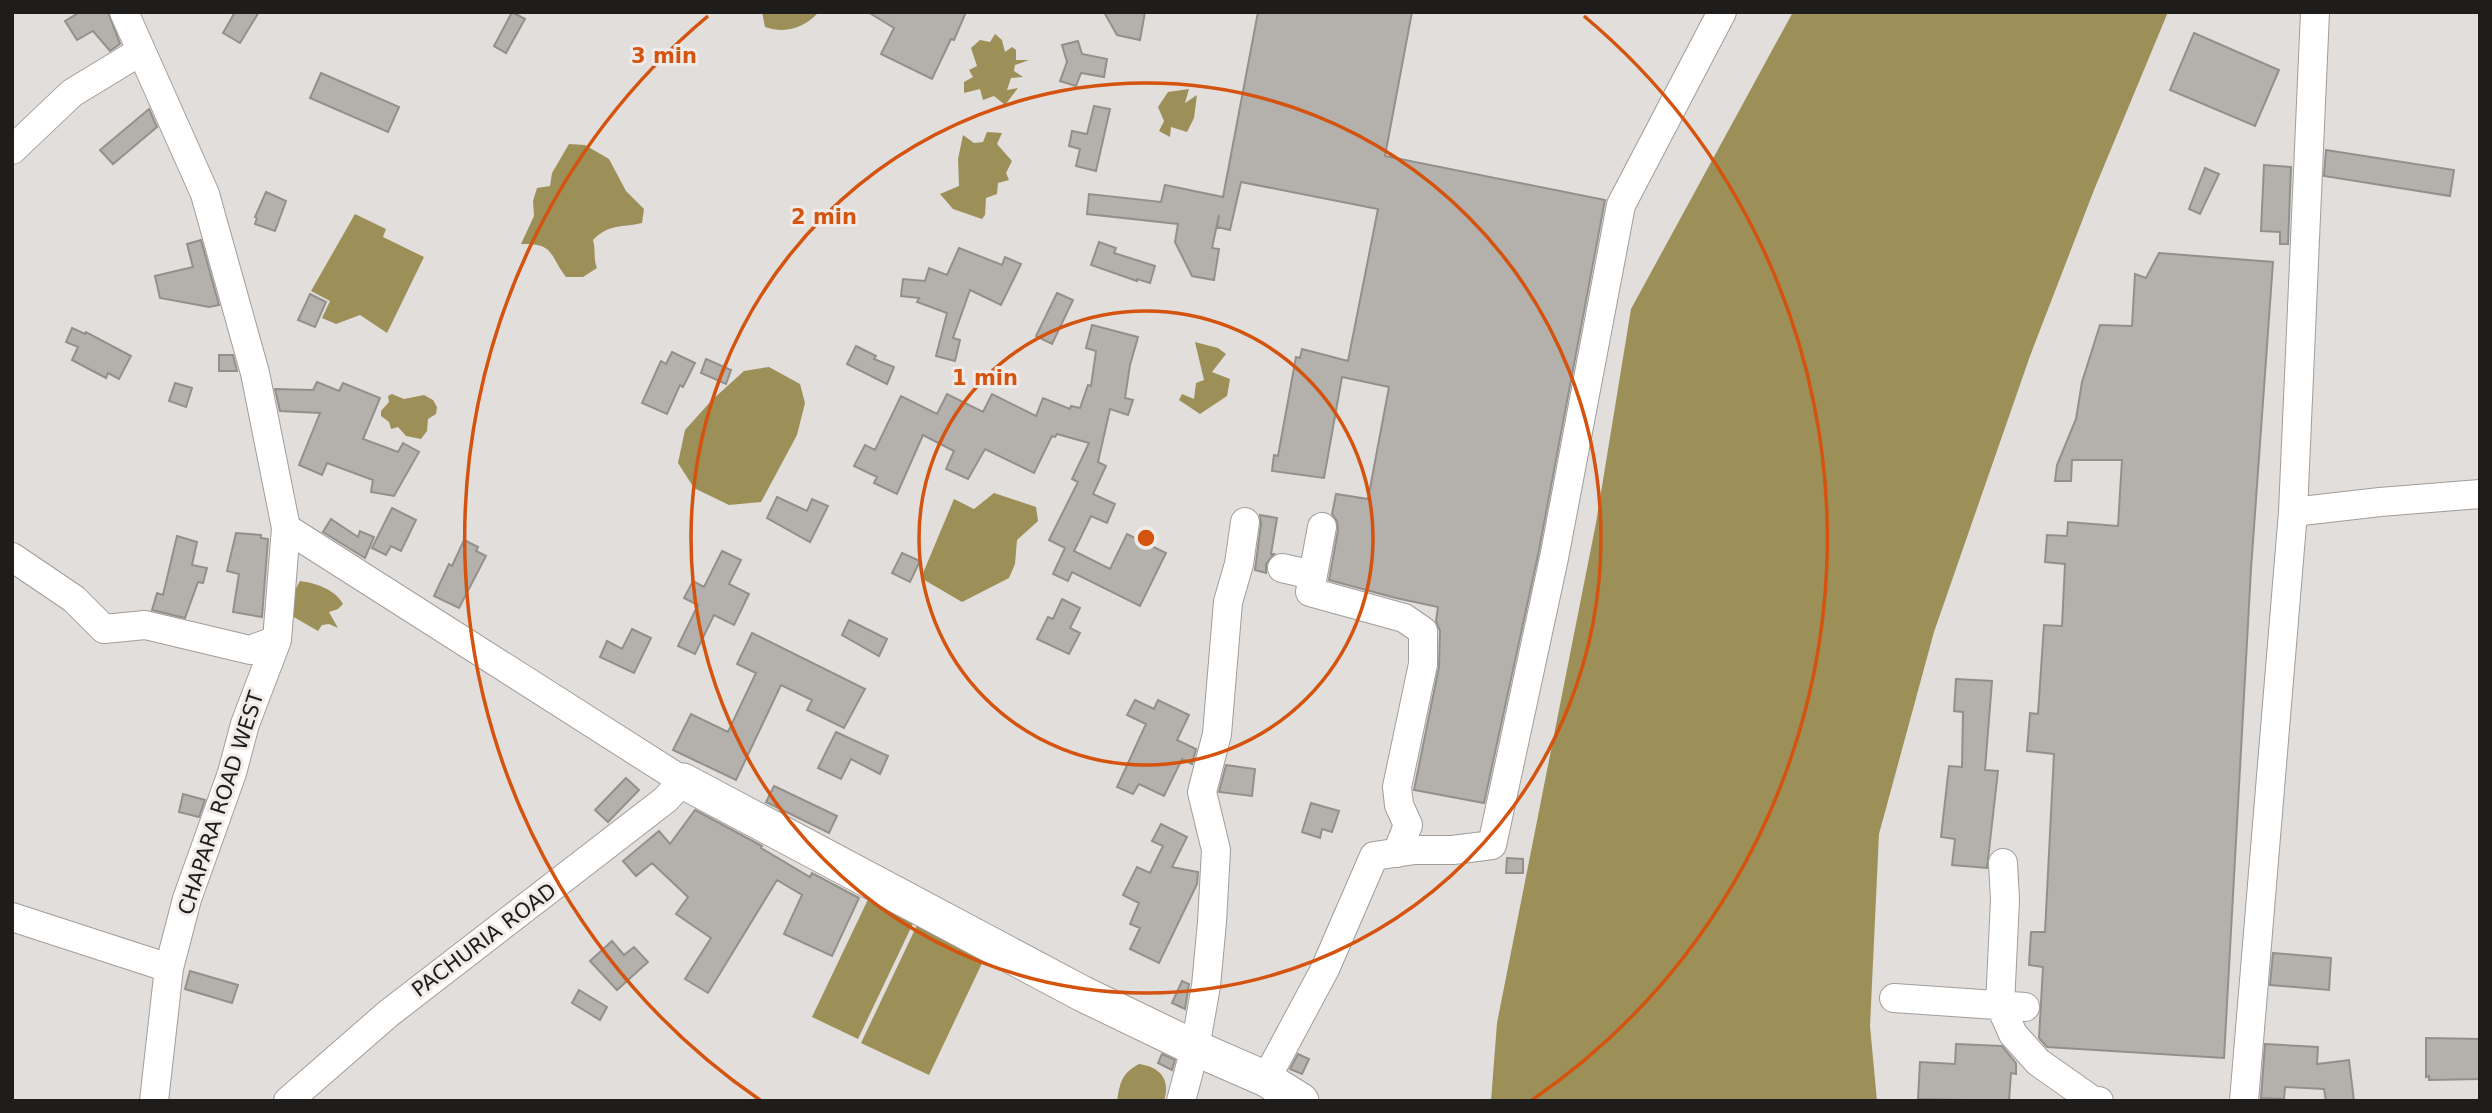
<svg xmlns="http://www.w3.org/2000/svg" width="2492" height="1113" viewBox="0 0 2492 1113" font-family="'DejaVu Sans',sans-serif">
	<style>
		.water { fill: #9c9058 }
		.building { fill: #b4b1ad; stroke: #93908c; stroke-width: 2 }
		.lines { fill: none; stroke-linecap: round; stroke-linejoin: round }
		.minor-casing { stroke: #a19d9a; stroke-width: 30 }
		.major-casing { stroke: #a19d9a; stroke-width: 37 }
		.minor { stroke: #fff; stroke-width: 28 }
		.major { stroke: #fff; stroke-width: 35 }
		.ring { fill: none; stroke: #d4530e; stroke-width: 3.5 }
		.labels { text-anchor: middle; stroke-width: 6; stroke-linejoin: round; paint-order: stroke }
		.street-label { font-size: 21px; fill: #1f1d1c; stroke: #f0ebe8 }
		.centre { fill: #d4530e; stroke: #f0ebe8; stroke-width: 3.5 }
		.ring-label { font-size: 21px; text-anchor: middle; font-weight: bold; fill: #d4530e; stroke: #f0ebe8; stroke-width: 6; stroke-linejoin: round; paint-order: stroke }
	</style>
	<rect width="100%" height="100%" fill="#e2dedb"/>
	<path class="water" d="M762,12H819C804,28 786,34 765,27Z
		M1793,12H2168L2094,190L2030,356L1934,632L1879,834L1870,1026L1877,1101H1491L1497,1023L1596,523L1631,309Z
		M995,34L1002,40L1005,52L1012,47L1016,50V60H1029L1015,65L1014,71L1023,77L1011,78L1007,90L1018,88L1005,105L994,96L983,100L980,89L964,93V82L973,77L969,70L977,66L971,48L980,40L990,42Z
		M1189,89L1185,103L1197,95L1194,118L1187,132L1171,127L1170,137L1159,131L1164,121L1158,107L1168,92Z
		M987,132L1002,133L997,144L1012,161L1006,173L1009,180L998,183L997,194L986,198L985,215L982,219L953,209L940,194L959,186L958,159L963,135L974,143L983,142Z
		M569,144L585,145L609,159L626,191L644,209L642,223C621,228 610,223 593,240C596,250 593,258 597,268L583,277H566C549,255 555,243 521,244L534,216L533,201L537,188L550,186L552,173Z
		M355,214L386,229L383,237L424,257L387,333L360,315L336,324L322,318L330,301L311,291Z
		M1195,342L1218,348L1226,354L1212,372L1230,379L1227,396L1200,414L1179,400L1182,394L1194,399L1196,383L1204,380Z
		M769,367L800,384L805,403L797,435L761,502L729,505L694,488L678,463L685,430L712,400L744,371Z
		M392,394L404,399L424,395L433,400L437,407L436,414L428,419L427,431L421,439L406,436L398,427L391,429L389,422L381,416V411L389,402L388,396Z
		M994,493L1036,507L1038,521L1017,540L1015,564L1009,578L962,602L921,578L954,499L974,509Z
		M300,581C315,583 335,589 343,604L338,609L329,612L338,628L329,624L322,625L318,631L292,616L295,590Z
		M872,891L918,913L858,1039L812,1017Z
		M918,923L986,955L929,1075L861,1043Z
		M1139,1064C1160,1067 1171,1079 1164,1101H1117C1120,1082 1122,1073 1139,1064Z"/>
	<path class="building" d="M80,12H108L120,44L110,51L93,31L77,40L65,21Z
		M235,12H259L240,43L223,33Z
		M512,12L525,19L506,53L494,46Z
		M868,12H966L954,40L951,39L932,79L881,54L894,28Z
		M1104,12H1145L1140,40L1117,35Z
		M1258,12H1412L1385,156L1605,200L1538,555L1484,803L1414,790L1439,667L1440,631L1436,621L1438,607L1396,598L1329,580L1338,530L1337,521L1332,514L1336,494L1368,499L1389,387L1342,377L1324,478L1272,471L1274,455L1278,456L1296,357L1300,358L1302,349L1348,361L1378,209L1241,182L1230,230L1217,227L1219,215L1212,248L1219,249L1214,280L1192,276L1175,242L1178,224L1087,214L1089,194L1161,202L1165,185L1223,197Z
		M2194,33L2279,70L2255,126L2170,90Z
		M1078,41L1082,54L1107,59L1104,77L1081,73L1076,86L1060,81L1067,62L1062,45Z
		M321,73L399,107L388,132L310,98Z
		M1094,106L1110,109L1096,171L1076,166L1080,149L1069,146L1072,131L1087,134Z
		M149,109L157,127L113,164L100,150Z
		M2326,150L2454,170L2450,196L2324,176Z
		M2264,165L2291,167L2288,244H2280V232L2261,231Z
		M2205,168L2219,174L2200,214L2189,209Z
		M266,192L286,201L275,231L255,224L257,218L255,217Z
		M201,240L219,305L209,307L160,298L155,276L193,267L187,244Z
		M1099,242L1116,248L1114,253L1155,266L1150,283L1137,279V281L1091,265Z
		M959,248L1002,265L1005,257L1021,264L1001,305L970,290L953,338L960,340L955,361L936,356L947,313L917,302L919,298L901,296L903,279L925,281L929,268L947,275Z
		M2159,253L2273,262L2251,569L2224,1058L2047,1047L2039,1038L2043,967L2029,965L2031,932H2045L2054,754L2027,751L2030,713L2038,714L2044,625L2062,626L2065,564L2045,562L2047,535L2067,536L2068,522L2118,526L2122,460H2072L2071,481H2055L2057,465L2076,419L2082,382L2100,325L2132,326L2135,274L2146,278Z
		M1057,293L1073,300L1052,344L1036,336Z
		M310,294L326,302L315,327L298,320Z
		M1092,325L1138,337L1130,365L1125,398L1133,400L1128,415L1110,409L1098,462L1106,466L1093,494L1115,504L1107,523L1091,516L1074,551L1110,569L1127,534L1166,553L1140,606L1072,572L1068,581L1053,574L1065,548L1049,540L1078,482L1072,479L1089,443L1057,434L1055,437L1052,436L1034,473L985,449L968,479L946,469L954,451L923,435L897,494L874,483L877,477L854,466L865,445L875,450L901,396L937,414L947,394L983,412L992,394L1036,416L1043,398L1070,409L1071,406L1080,408L1088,385L1091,386L1096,351L1086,348Z
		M72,328L85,334L86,332L131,356L119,379L108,373L106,378L72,360L78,347L66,342Z
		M856,346L876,356L874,359L894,367L887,384L847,364Z
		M672,352L695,363L683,387L680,385L667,414L642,403L661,361L666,364Z
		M219,355H233L237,371H219Z
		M706,359L731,370L726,384L701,373Z
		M317,382L339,391L343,383L380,398L363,439L398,452L403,443L419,452L394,496L371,492L373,480L327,463L322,475L299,465L320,413L280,411L275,389L313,390Z
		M175,383L192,388L186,407L169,401Z
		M777,497L807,511L812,499L828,506L810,542L767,518Z
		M392,508L416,520L401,551L391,546L386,555L372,548Z
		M1260,515L1277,518L1271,554H1274L1266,564V573L1255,570L1261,524Z
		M331,519L358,537L360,531L374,537L365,558L323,532Z
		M236,533L261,535V538L268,539L262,617L233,612L239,574L227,571Z
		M177,536L197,542L192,565L207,568L203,583L198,582L185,618L152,610L157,593L163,595Z
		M464,540L478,547L476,551L486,556L459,608L434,596L449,564L452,566Z
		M722,551L741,560L729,584L749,594L734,625L714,615L695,654L678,646L698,605L684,598L693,581L704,587Z
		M902,553L920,561L910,582L892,573Z
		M1062,599L1080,608L1070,628L1080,633L1069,654L1037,639L1048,617L1053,619Z
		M849,620L887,639L879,656L842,635Z
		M632,629L651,638L634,673L600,657L607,641L622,649Z
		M752,633L865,689L844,728L807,710L812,700L781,685L736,780L673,750L691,714L728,732L756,673L737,664Z
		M1956,679L1992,681L1985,770L1998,771L1987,868L1952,865L1955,839L1941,837L1949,766L1962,767L1963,712L1954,711Z
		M1135,700L1154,709L1158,700L1189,715L1177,740L1196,749L1192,764L1182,759L1164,796L1139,784L1133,794L1117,787L1146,724L1127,715Z
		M836,732L888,756L880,774L851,759L841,779L818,768Z
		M1226,765L1255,769L1252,796L1219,792Z
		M626,778L639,790L608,822L595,810Z
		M774,786L837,816L829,833L766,802Z
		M183,794L205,800L199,817L179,812Z
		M1311,803L1339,811L1332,832L1322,829L1320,838L1302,832Z
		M695,810L762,846L761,848L810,877L812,873L859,898L832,956L784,934L802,895L777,880L708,993L685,979L711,938L676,914L688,897L652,863L636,876L623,861L659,831L670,844Z
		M1161,824L1187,837L1172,867L1198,872L1197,884L1159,963L1130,949L1140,928L1130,924L1139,903L1123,895L1137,867L1150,873L1163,846L1152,841Z
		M1507,858L1523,859V873H1506Z
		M612,941L624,955L634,947L648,962L617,990L590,961Z
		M2273,953L2331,958L2329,990L2270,985Z
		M190,971L238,985L232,1003L185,989Z
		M1182,981L1189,984L1185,1009L1172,1003Z
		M579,990L607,1007L600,1020L572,1003Z
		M2426,1038L2480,1039V1079L2429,1080V1076L2426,1077Z
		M1956,1044L2002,1046L2016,1063V1074L2011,1073L2009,1101L1918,1099L1920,1062L1955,1064Z
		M2265,1044L2318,1047L2317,1064L2349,1060L2354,1101H2326L2324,1089L2285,1087L2284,1099L2261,1098Z
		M1162,1054L1175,1060L1172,1070L1158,1063Z
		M1298,1054L1309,1059L1302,1074L1290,1069Z"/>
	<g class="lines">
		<g class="minor-casing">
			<path id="minor" d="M124,12L205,194L255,373L286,528L277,640L245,724L232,773L187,899L169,968L154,1101
				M12,150L72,93L141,51
				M2293,512L2380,502L2480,494
				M286,528L683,781L665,800L389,1013L288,1101
				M12,557L74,599L104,629L145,625L250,650L277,640
				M1282,568L1313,575L1310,592L1404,618L1423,631V664L1397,787L1399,805L1408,825L1397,853
				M1313,575L1322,527
				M2003,863L2005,900L2000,1005L2013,1034L2038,1062L2092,1100L2099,1101
				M12,917L169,968
				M1894,998L2025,1007
				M1266,1079L1325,969L1374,856L1415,850H1453L1492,845L1554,558L1621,205L1722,12
				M1181,1101L1195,1048L1206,986L1212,922L1216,850L1202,792L1217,734L1228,602L1239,564L1245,522
				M2244,1101L2293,512L2315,12"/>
		</g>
		<g class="major-casing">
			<path id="major" d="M683,781L1083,994L1195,1048L1266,1079L1301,1101"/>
		</g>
		<use href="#minor" class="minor"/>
		<use href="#major" class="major"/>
	</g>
	<g class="ring">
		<circle cx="1146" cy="538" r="227"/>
		<circle cx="1146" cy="538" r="455"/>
		<path d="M760 1100A682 682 0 0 1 708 16M1584 16A682 682 0 0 1 1532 1100"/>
	</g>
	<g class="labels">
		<g class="street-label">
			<text transform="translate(221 803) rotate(-72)" y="7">CHAPARA ROAD WEST</text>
			<text transform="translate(484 940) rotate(-37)" y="7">PACHURIA ROAD</text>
		</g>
	</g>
	<circle cx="1146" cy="538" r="10" class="centre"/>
	<g class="ring-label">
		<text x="664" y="63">3 min</text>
		<text x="824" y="224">2 min</text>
		<text x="985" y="385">1 min</text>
	</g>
	<rect width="2492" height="1113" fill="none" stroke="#1f1d1c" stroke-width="28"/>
</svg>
